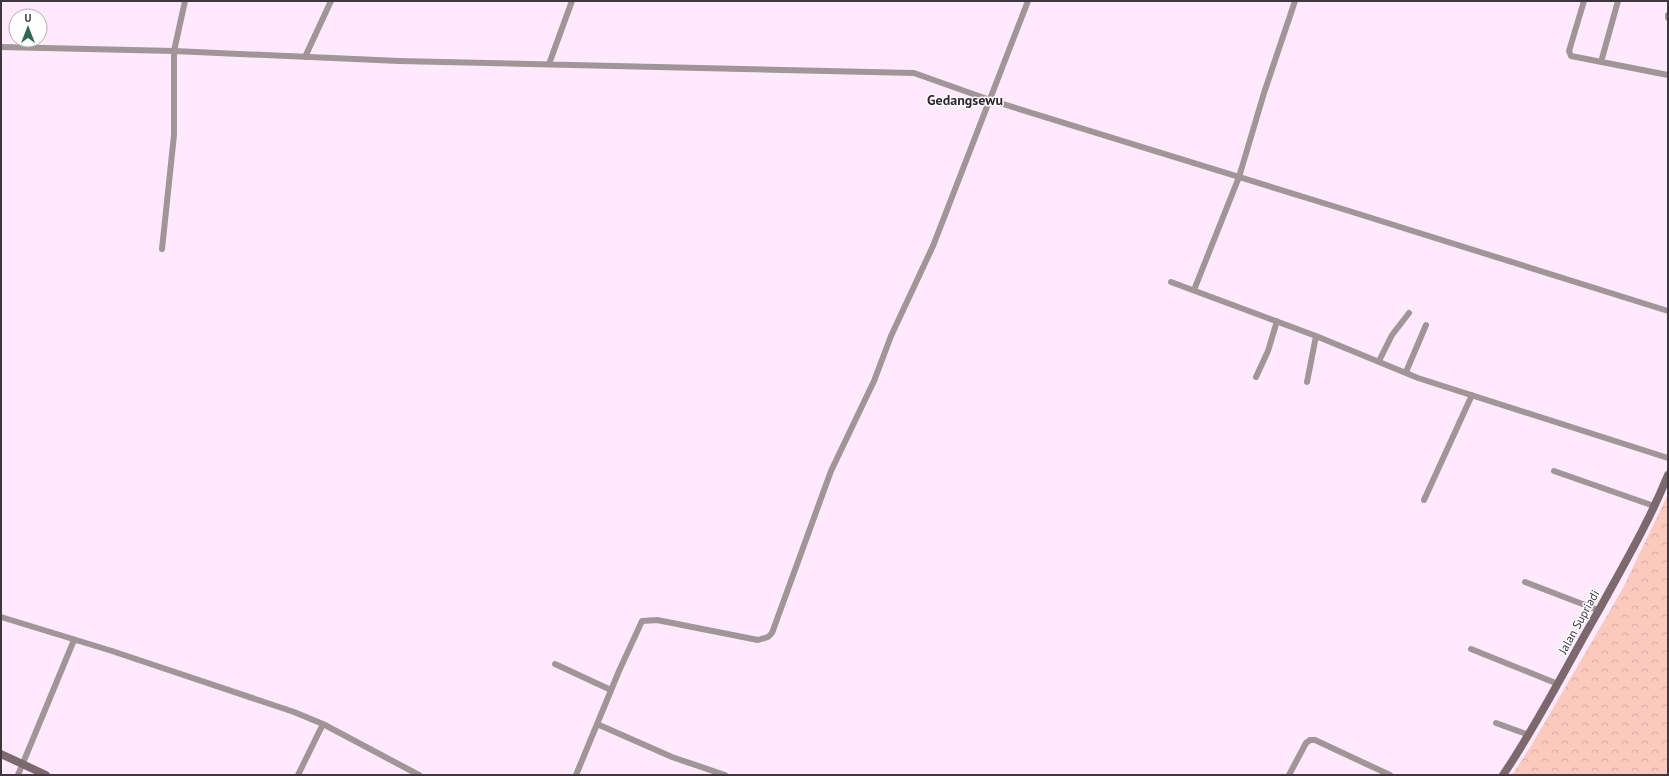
<svg xmlns="http://www.w3.org/2000/svg" width="1669" height="776" viewBox="0 0 1669 776" font-family="'PT Sans',sans-serif">
	<style>
		.forest { fill: url(#forest-crowns) }
		.lines { fill: none; stroke-linecap: round; stroke-linejoin: round }
		.minor { stroke: #a19598; stroke-width: 6 }
		.secondary { stroke: #7b696e; stroke-width: 8 }
		.labels { text-anchor: middle; stroke-width: 3; stroke-linejoin: round; paint-order: stroke }
		.street-label { font-size: 12px; fill: #3f373f; stroke: #fefefe }
		.quarter-label { font-size: 14px; font-weight: bold; fill: #322332; stroke: #fefefe }
	</style>
	<defs>
		<pattern id="forest-crowns" width="20" height="18" patternUnits="userSpaceOnUse"><rect width="20" height="18" fill="#fcc9be"/><path d="M2 6a3 3 0 1 1 6 0M12 15a3 3 0 1 1 6 0" fill="none" stroke="#d9ada4"/></pattern>
	</defs>
	<rect width="100%" height="100%" fill="#fee9fd"/>
	<path class="forest" d="M1668,494V775H1512L1531,746L1623,588Z"/>
	<g class="lines">
		<path class="minor" d="M1584,1L1569,51L1571,56L1668,75
			M1668,15V18
			M1,47L174,51L399,61L914,73L990,100L1346,210L1668,311
			M305,57L331,1
			M1601,62L1618,1
			M549,64L572,1
			M162,249L174,135V51L185,1
			M1171,282L1316,336L1418,378L1668,458
			M1194,290L1239,177L1264,93L1295,1
			M1379,361L1392,335L1409,313
			M1406,372L1426,325
			M1256,377L1268,351L1277,321
			M1307,382L1316,336
			M1554,471L1654,506
			M1424,500L1472,395
			M1525,582L1598,610
			M1,617L112,651L294,712L323,724L419,775
			M1471,649L1558,684
			M555,664L611,690
			M1496,723L1529,735
			M597,724L672,757L725,775
			M18,775L74,640
			M298,775L323,724
			M576,775L619,671L642,621L657,620L758,640L768,637L772,633L831,471L874,381L891,336L933,246L1028,1
			M1289,775L1306,743L1310,740H1315L1390,775"/>
		<path class="secondary" d="M1,754L46,775
			M1503,775C1539,722 1567,665 1599,610C1623,566 1649,522 1668,475"/>
	</g>
	<g class="labels">
		<g class="street-label">
			<text transform="translate(1579 622) rotate(-61)" y="4">Jalan Supriadi</text>
		</g>
		<g class="quarter-label">
			<text x="965" y="105">Gedangsewu</text>
		</g>
	</g>
	<rect width="1669" height="776" fill="none" stroke="#3f373f" stroke-width="4"/>
	<g transform="translate(28 28)"><circle r="19" fill="#fefefe" stroke="#b2aeb2"/>
	<path d="M0-3L7 15L0 10L-7 15Z" fill="#2f6953"/>
	<text y="-6" font-size="11" font-weight="bold" text-anchor="middle" fill="#3f373f">U</text>
	</g>
</svg>
